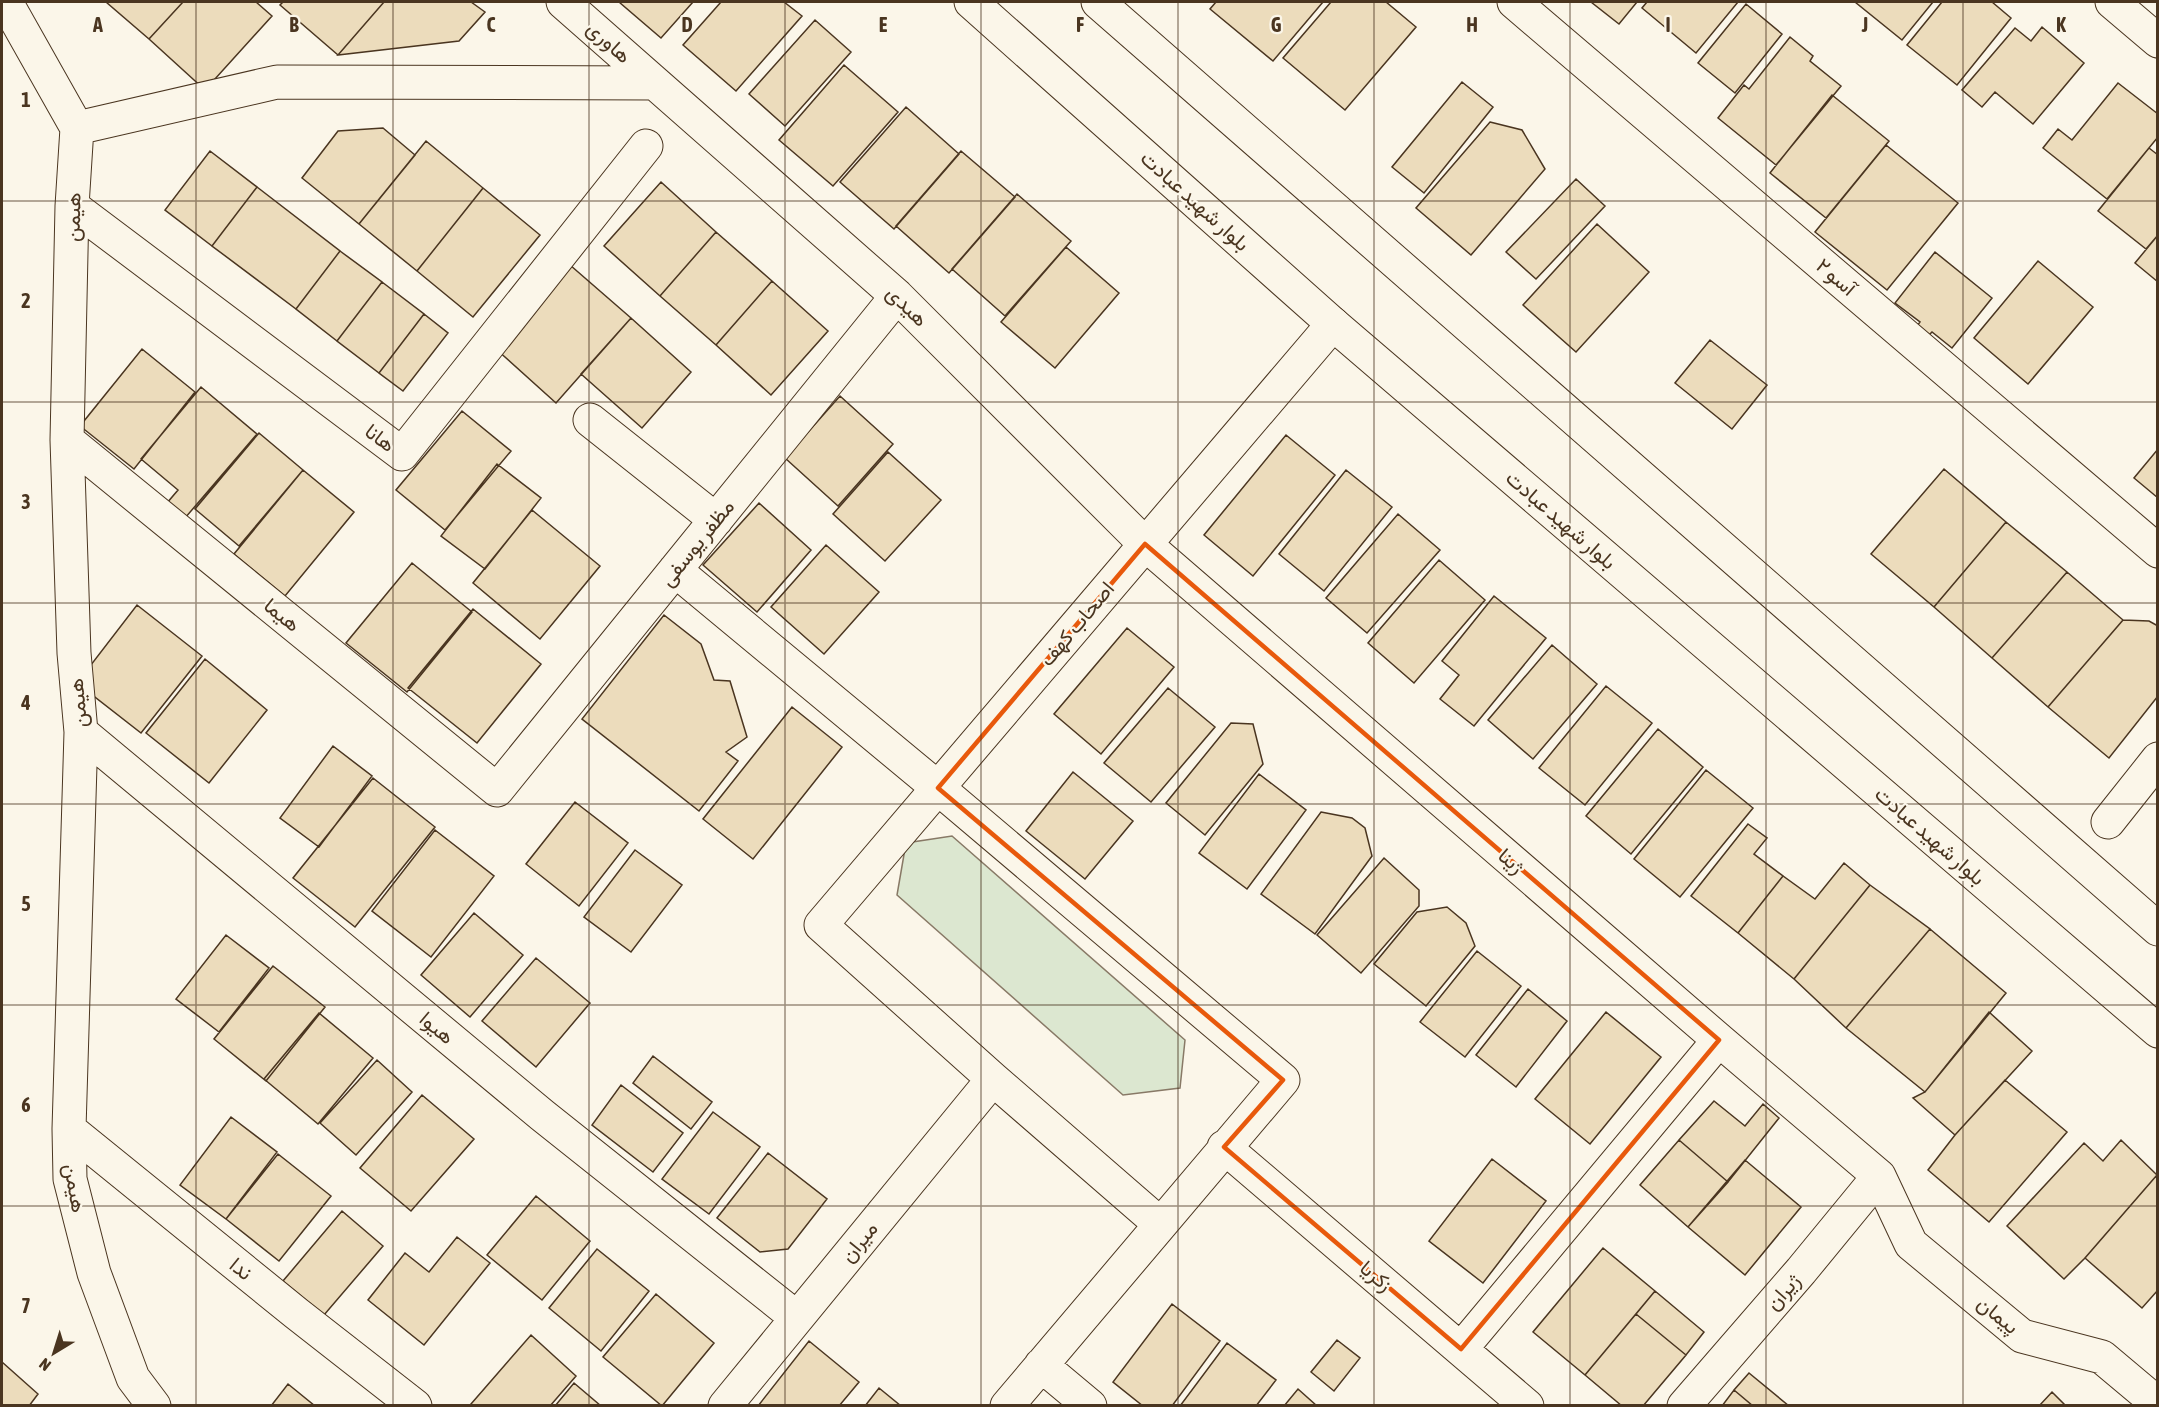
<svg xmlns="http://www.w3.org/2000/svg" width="2159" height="1407" viewBox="0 0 2159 1407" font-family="'Asap Condensed',Vazirmatn,sans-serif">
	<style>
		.green { fill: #dce7d0; stroke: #887966; stroke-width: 1.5 }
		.building { fill: #ecdcbc; stroke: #4a3520; stroke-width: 1.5 }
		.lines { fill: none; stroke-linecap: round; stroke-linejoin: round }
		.minor-casing { stroke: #4a3520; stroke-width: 35 }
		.primary-casing { stroke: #4a3520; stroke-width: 35 }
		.minor { stroke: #fbf6e9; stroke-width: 33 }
		.primary { stroke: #fbf6e9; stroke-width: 33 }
		.marked { fill: none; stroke: #e8590c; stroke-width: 4.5; stroke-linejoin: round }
		.grid { fill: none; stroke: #4a3520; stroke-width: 1.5; stroke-opacity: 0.55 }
		.labels { text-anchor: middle; stroke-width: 4.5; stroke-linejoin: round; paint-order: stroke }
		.street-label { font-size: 21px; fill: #4a3520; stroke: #fbf6e9 }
		.grid-label { font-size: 20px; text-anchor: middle; font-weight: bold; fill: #4a3520; stroke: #fbf6e9; stroke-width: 4.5; stroke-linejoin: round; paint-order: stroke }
	</style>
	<rect width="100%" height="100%" fill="#fbf6e9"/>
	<path class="green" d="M952,836L1185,1040L1180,1088L1123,1095L897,895L906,843Z"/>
	<path class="building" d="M106,2H183L149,39Z
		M183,2H256L272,16L205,90L149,39Z
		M283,2H384L338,55L280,5Z
		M384,2H471L485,12L459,41L338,55Z
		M619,2H693L661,38Z
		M721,2H784L802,16L736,91L683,45Z
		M1216,2H1323L1273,61L1210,9Z
		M1331,2H1386L1416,27L1345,110L1283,58Z
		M1591,2H1637L1619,24Z
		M1647,2H1738L1696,53L1642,8Z
		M1855,2H1933L1902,40Z
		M1942,2H1992L2011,18L1957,85L1907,45Z
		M1746,4L1782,34L1735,93L1698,63Z
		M815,20L851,52L785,126L749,94Z
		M2042,27L2084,63L2033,124L1995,92L1982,107L1962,90L2015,28L2031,41Z
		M1790,37L1813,56L1810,61L1841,86L1776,165L1718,118L1744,85L1749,89Z
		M844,65L898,112L833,186L779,140Z
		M1462,82L1493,107L1424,193L1392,167Z
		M2118,83L2158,114V137L2107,199L2043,148L2058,129L2072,140Z
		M1832,95L1889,141L1826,218L1770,173Z
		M906,107L959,154L894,229L840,182Z
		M1490,122L1522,130L1545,169L1471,255L1416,208Z
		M383,128L415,155L359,224L302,178L338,131Z
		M426,141L483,188L417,271L359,224Z
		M1886,145L1958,203L1887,290L1815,232Z
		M2149,148L2158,155V235L2146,249L2098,211Z
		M210,151L257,187L212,246L165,210Z
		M961,151L1015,197L949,273L896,226Z
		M1576,179L1605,206L1536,279L1506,252Z
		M661,182L716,232L660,296L604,246Z
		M257,187L340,251L296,309L212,246Z
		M483,188L540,235L473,317L417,271Z
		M1017,194L1071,241L1005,316L952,269Z
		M1597,224L1649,272L1576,352L1523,305Z
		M716,232L772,281L716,345L660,296Z
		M2158,235V282L2135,263Z
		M1066,247L1119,293L1055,368L1001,322Z
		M340,251L382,282L337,341L296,309Z
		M1935,252L1992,298L1952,348L1932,332L1929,335L1917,326L1920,322L1895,303Z
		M2038,261L2093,307L2028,384L1974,338Z
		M570,265L631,318L556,403L496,349Z
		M772,281L828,331L771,395L716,345Z
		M382,282L424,314L379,373L337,341Z
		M424,314L448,333L403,391L379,373Z
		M631,318L691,372L642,428L581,374Z
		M1710,340L1767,385L1732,429L1675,383Z
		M142,349L195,392L134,469L80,426Z
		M201,387L257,434L185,518L167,503L178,490L141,459Z
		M840,396L893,444L838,506L785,458Z
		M462,411L511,451L445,530L396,490Z
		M259,433L303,470L239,546L195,509Z
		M1286,435L1335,475L1253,576L1204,535Z
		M2158,449V498L2134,478Z
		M888,452L941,500L885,561L833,514Z
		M497,464L541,498L485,569L441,536Z
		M1944,469L2006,522L1934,607L1871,554Z
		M303,470L354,512L285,596L234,554Z
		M1346,470L1392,507L1324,591L1279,554Z
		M759,503L811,550L757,612L703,565Z
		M532,510L600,566L540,639L473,583Z
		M1398,514L1440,550L1367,633L1326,598Z
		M2006,522L2067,572L1992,658L1934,607Z
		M826,545L879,592L824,654L771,607Z
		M1439,560L1485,600L1414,683L1368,643Z
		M412,563L472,612L407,692L346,643Z
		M2067,572L2123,620L2048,707L1992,658Z
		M1494,596L1546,638L1474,726L1440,699L1459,675L1442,661Z
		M137,605L202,656L141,733L77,683Z
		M473,609L541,664L477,743L408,688Z
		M664,615L701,644L714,680L730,681L747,737L726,752L738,761L699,811L582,719Z
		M2123,620L2149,621L2158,626V696L2109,758L2048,707Z
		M1127,628L1174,667L1101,754L1054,714Z
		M1552,645L1597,684L1533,759L1488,720Z
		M205,659L267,710L209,783L146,733Z
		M1606,686L1652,723L1585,805L1539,768Z
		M1168,688L1215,727L1151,802L1104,763Z
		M792,707L842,747L753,859L703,819Z
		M1231,723L1253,724L1263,764L1205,835L1166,803Z
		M1658,729L1703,767L1631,854L1586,816Z
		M333,746L372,776L319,847L280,818Z
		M1706,770L1753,808L1680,897L1634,859Z
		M1073,772L1133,821L1085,879L1026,831Z
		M1259,774L1306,810L1247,889L1199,853Z
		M373,778L435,827L355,927L293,878Z
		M575,802L628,843L579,906L526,864Z
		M1321,812L1352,818L1365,828L1372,856L1315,934L1261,894Z
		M1748,824L1767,838L1754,854L1783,876L1738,933L1691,896Z
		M435,830L494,876L431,957L372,911Z
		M635,850L682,885L631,952L584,917Z
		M1384,858L1419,890V906L1361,973L1317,935Z
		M1844,863L1870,885L1794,979L1738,933L1783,876L1815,899Z
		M1870,885L1930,929L1846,1028L1794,979Z
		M1447,907L1466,923L1475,946L1426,1006L1374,964L1417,912Z
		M474,913L523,955L470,1017L421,975Z
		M1930,929L2006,993L1925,1092L1846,1028Z
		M226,935L269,968L219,1032L176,999Z
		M1477,951L1521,986L1465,1057L1420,1022Z
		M536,958L590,1003L536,1067L482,1021Z
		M273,966L325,1007L266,1081L214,1039Z
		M1528,989L1567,1021L1516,1087L1476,1055Z
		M1606,1012L1661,1057L1590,1144L1535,1099Z
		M1989,1012L2032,1051L1955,1135L1913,1098L1925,1092Z
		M319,1013L373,1058L318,1124L264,1079Z
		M653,1056L712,1102L691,1129L633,1083Z
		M377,1060L412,1092L356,1155L320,1123Z
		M2005,1080L2067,1132L1989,1222L1928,1170L1955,1135Z
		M621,1085L683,1133L653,1172L592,1125Z
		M422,1095L474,1139L411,1211L360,1168Z
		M1714,1101L1745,1126L1763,1104L1779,1118L1728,1182L1679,1140Z
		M713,1112L760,1147L709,1214L662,1179Z
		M231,1117L277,1152L226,1219L180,1185Z
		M1679,1140L1728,1182L1688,1227L1640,1185Z
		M2121,1140L2157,1175L2085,1258L2064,1279L2007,1226L2084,1143L2103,1161Z
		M768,1153L827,1199L788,1249L760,1252L717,1218Z
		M278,1154L331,1196L279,1261L226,1219Z
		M1492,1159L1546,1201L1483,1283L1429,1241Z
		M1745,1160L1801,1207L1745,1275L1688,1227Z
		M2157,1175L2158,1290L2142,1308L2085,1258Z
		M536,1196L590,1241L542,1300L487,1255Z
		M342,1211L383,1246L324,1315L283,1281Z
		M457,1237L490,1263L424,1345L368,1300L405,1253L429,1272Z
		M1603,1248L1655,1291L1585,1375L1533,1332Z
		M597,1249L649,1291L601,1351L549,1308Z
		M1655,1291L1704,1332L1686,1355L1636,1314Z
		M656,1294L714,1343L662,1406L603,1357Z
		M1172,1304L1220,1341L1172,1406H1143L1113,1382Z
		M1636,1314L1686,1355L1643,1406H1622L1585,1375Z
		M531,1335L576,1376L550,1406H473L471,1404Z
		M1337,1340L1360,1358L1334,1391L1311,1372Z
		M809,1341L859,1382L839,1406H758Z
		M1227,1343L1276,1380L1256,1406H1180Z
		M2,1362L38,1394L29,1406H2Z
		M1749,1373L1789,1406H1753L1734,1390Z
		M574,1383L601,1406H555Z
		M288,1384L315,1406H271Z
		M879,1388L901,1406H865Z
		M1298,1389L1317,1406H1284Z
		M1734,1390L1753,1406H1722Z
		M2052,1392L2066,1406H2039Z"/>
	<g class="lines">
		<g class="minor-casing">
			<path id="minor" d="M6,2L77,128L72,206L67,440L74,653L81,732L69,1129L70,1179L94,1273L133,1378L154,1406
				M563,2L897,296L1145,544L1719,1040L1879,1176L1911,1244L2022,1336L2102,1357L2158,1404
				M1514,2L2158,551
				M2112,2L2158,41
				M77,128L277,82L655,83
				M72,206L402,454L646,146
				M590,420L716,520
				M67,440L497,790L897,296
				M675,570L938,788L1283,1080L1007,1406
				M81,732L542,1115L797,1318
				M2108,822L2158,759
				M69,1129L296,1313L415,1406
				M1224,1147L1527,1406
				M1160,1224L993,1079L821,925L1333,324
				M1461,1349L1719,1040
				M1041,1365L1090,1406
				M725,1406L993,1079
				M1684,1406L1801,1271L1879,1176"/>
		</g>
		<g class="primary-casing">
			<path id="primary" d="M971,2L1333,324L2158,1031
				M1098,2L2158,929"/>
		</g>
		<use href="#minor" class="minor"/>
		<use href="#primary" class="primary"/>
	</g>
	<path class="marked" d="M1145,544L1719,1040L1461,1349L1224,1147L1283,1080L938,788Z"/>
	<path class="grid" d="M196,2V1406M393,2V1406M589,2V1406M785,2V1406M981,2V1406M1178,2V1406M1374,2V1406M1570,2V1406M1766,2V1406M1963,2V1406M2,201H2158M2,402H2158M2,603H2158M2,804H2158M2,1005H2158M2,1206H2158"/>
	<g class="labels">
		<g class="street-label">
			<text transform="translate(609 42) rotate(42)" y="7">هاوری</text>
			<text transform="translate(1195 201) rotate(42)" y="7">بلوار شهید عبادت</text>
			<text transform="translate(73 217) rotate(-88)" y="7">هیمن</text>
			<text transform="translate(1836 277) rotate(41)" y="7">آسو ۲</text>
			<text transform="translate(907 306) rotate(44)" y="7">هیدی</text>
			<text transform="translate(380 438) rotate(37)" y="7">هانا</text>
			<text transform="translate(1561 520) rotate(41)" y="7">بلوار شهید عبادت</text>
			<text transform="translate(697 543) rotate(-51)" y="7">مظفر یوسفی</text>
			<text transform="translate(282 615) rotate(39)" y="7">هیما</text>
			<text transform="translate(1077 624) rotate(-50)" y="7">اصحاب کهف</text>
			<text transform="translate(78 703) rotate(-95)" y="7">هیمن</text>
			<text transform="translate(1930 836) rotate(41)" y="7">بلوار شهید عبادت</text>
			<text transform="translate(1511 861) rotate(41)" y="7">ژینا</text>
			<text transform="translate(437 1028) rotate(40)" y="7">هیوا</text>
			<text transform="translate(75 1188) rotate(80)" y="7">هیمن</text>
			<text transform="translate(859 1242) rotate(-51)" y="7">میران</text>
			<text transform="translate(241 1269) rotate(39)" y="7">ندا</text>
			<text transform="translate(1376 1276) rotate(40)" y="7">زکریا</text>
			<text transform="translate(1783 1292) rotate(-49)" y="7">ژیران</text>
			<text transform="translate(1998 1315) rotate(39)" y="7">پیمان</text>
		</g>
	</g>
	<g class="grid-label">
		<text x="98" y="32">A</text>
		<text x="294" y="32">B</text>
		<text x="491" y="32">C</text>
		<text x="687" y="32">D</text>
		<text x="883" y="32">E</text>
		<text x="1080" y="32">F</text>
		<text x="1276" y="32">G</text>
		<text x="1472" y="32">H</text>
		<text x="1668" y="32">I</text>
		<text x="1865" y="32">J</text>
		<text x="2061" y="32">K</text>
		<text x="26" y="107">1</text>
		<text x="26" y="308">2</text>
		<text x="26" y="509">3</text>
		<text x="26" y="710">4</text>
		<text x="26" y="911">5</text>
		<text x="26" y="1112">6</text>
		<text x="26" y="1313">7</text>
	</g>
	<rect width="2159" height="1407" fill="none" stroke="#4a3520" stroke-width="6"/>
	<g transform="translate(54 1353) rotate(218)" stroke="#fbf6e9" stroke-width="4.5" paint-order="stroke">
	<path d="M0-4.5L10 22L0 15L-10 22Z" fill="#4a3520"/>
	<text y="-9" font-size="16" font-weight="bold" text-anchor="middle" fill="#4a3520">N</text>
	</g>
</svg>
